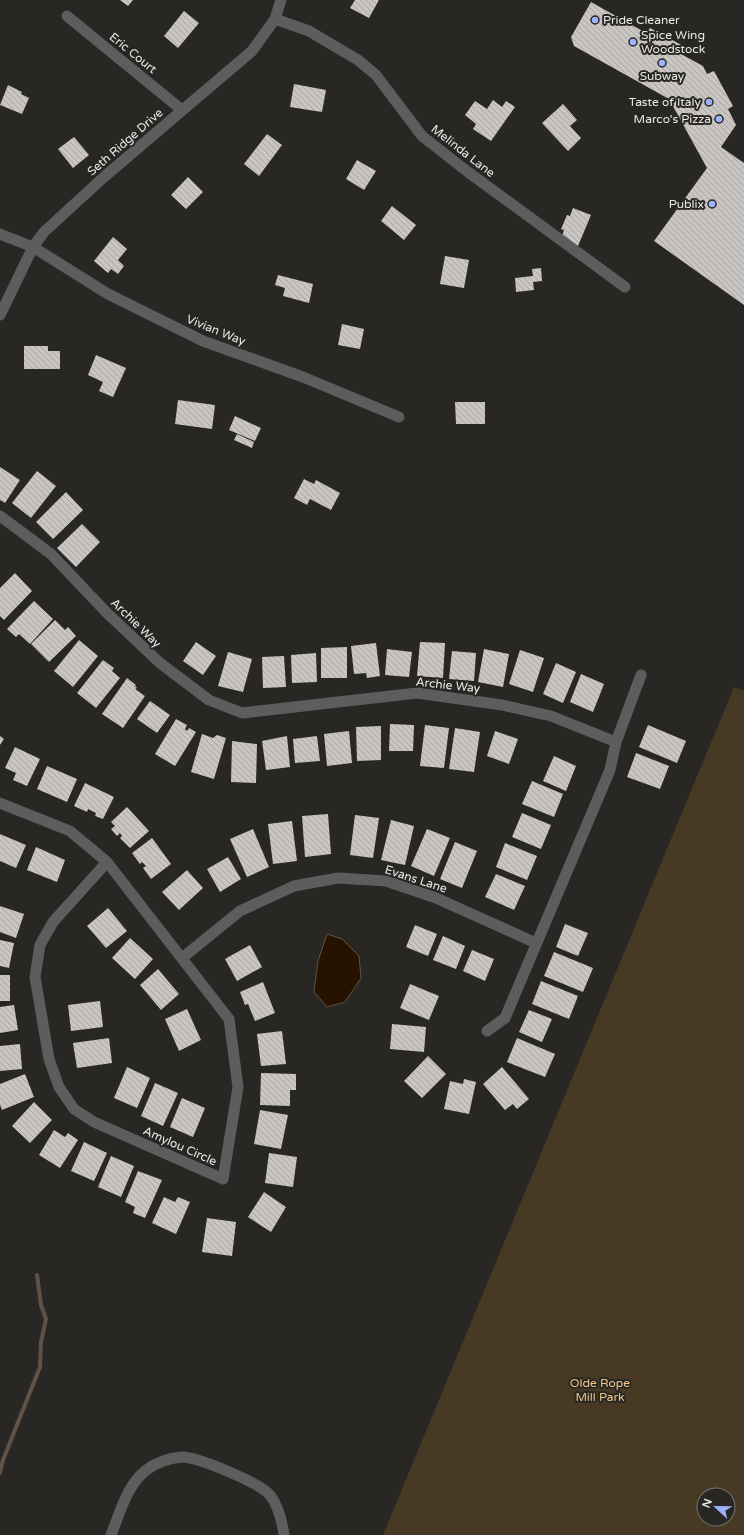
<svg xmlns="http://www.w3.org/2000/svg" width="744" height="1535" viewBox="0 0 744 1535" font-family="'Varela Round',sans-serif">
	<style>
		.park { fill: #483925; fill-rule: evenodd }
		.water { fill: #251300; stroke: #605345 }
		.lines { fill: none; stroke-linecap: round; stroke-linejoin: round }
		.stream { stroke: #605345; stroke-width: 4 }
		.building { fill: url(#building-back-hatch) }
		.minor { stroke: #5d5d5f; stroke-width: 11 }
		.poi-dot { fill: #9db4fd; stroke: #292724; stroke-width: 1.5 }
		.labels { text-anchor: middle; stroke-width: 4; stroke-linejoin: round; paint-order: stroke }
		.poi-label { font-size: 12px; fill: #eae9e7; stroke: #292724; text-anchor: end }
		.street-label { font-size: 12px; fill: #eae9e7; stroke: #292724 }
		.park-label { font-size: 12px; fill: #f2c58b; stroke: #292724 }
	</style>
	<defs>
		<pattern id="building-back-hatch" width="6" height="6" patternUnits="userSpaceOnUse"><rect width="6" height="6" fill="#c8c5c2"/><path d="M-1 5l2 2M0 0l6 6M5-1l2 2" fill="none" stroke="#a8a5a3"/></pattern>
	</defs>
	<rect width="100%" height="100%" fill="#292724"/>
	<path class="park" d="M734,687L744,691V1535H383ZM704,1495H728V1519H704Z"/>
	<path class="water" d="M327,934L342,939L359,956L361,978L345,1002L327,1007L314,992L318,961Z"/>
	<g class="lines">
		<path class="stream" d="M0,1473L3,1460L40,1367L41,1342L46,1319L41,1305L37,1275"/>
	</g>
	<path class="building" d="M120,0H133L128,6Z
		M355,0H379L369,18L350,8Z
		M591,2L646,33L650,28L685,47L681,54L703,66L707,74L714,71L733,106L728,109L736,125L721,147L744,163V305L654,241L707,168L669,99L574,46L571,37Z
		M184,11L199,23L178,48L164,36Z
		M294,84L326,90L322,112L290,107Z
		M8,85L22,92L21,94L29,98L22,114L0,105Z
		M493,100L502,107L506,101L515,107L491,141L473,129L476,124L465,115L475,101L487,109Z
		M563,104L577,120L570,126L581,138L568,151L542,123Z
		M267,134L282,145L259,176L244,164Z
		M74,137L89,155L73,168L58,149Z
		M357,160L376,171L364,190L346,179Z
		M188,177L203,192L186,209L171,195Z
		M392,206L416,225L404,240L381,221Z
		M573,208L591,215L578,246L561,239L564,230L561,229L567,215L570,216Z
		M113,237L127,249L118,260L124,266L118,274L111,269L108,273L94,261Z
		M445,256L469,260L464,288L440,284Z
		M541,268L542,281L533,282L534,290L516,292L515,278L533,276L532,269Z
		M278,275L313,284L309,303L283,296L285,288L275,285Z
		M342,324L364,329L360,349L338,345Z
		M24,346H48V351H60V369H24Z
		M96,355L126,368L113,397L99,391L103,382L88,375Z
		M178,400L215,405L212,429L175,424Z
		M455,402H485V424H456Z
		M235,416L261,428L255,441L229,430Z
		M237,434L254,442L252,448L234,440Z
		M0,467L20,480L5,503L0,500Z
		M37,471L56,486L31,518L12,503Z
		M304,479L314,484L316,480L340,493L331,510L310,499L307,505L294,498Z
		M66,492L83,510L53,539L36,522Z
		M82,524L100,542L76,567L57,548Z
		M15,573L32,591L4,620L0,616V588Z
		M34,601L53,619L30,644L19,634L16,637L7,629Z
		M55,620L65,630L68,627L76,636L49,662L31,644Z
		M79,640L98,656L73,687L54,671Z
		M196,642L216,656L203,675L183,661Z
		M420,642L445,643L443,678L417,676Z
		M376,643L380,676L367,678L366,673L354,674L351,646Z
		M347,647V678H321V648Z
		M387,649L412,652L409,677L385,675Z
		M484,649L509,654L503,687L478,682Z
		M520,650L544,658L533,692L509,684Z
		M452,651L476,653L474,681L449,679Z
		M228,652L252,659L243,692L218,686Z
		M316,653L317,682L292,683L291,655Z
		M284,656L286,687L263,688L262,657Z
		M103,660L114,668L112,671L120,678L96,708L77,693Z
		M556,663L576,672L563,703L543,694Z
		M581,674L604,684L593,712L570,702Z
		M127,678L136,685L135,686L137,688L135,689L145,696L123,728L102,714Z
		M150,701L170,715L157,733L137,719Z
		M176,719L187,725L185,729L187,731L189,728L196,732L175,766L155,754Z
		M390,724L414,725L413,751H389Z
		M425,725L449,728L444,768L420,766Z
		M648,725L686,741L677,763L639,747Z
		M381,726V760L357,761L356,727Z
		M455,728L480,732L474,772L449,769Z
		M349,731L352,763L327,766L324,734Z
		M495,731L518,739L509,764L487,756Z
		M202,734L213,738L217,735L226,738L214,779L191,772Z
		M0,736L4,739L0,745Z
		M287,736L290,767L266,770L262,741Z
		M317,736L320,761L295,763L293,739Z
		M232,741L257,744L256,783L231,782Z
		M15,747L40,759L27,786L13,780L16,773L5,768Z
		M636,753L669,766L660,789L627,777Z
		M554,756L576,766L566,791L543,781Z
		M47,766L77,779L67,802L37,789Z
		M532,781L563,794L554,817L522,804Z
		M85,783L114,797L103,819L95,816L96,813L88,809L87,812L74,806Z
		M127,807L149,831L130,848L120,838L122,836L120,833L117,836L111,829L115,826L111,822Z
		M522,813L551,825L541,849L512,837Z
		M328,814L331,854L305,857L302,816Z
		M355,815L379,818L373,858L350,855Z
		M391,820L414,826L405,865L381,860Z
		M292,821L297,861L273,864L268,824Z
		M253,829L269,867L247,877L230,839Z
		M427,829L450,838L434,876L411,866Z
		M0,834L26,845L16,868L0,861Z
		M152,838L171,864L151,879L143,868L146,866L142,862L140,864L132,853Z
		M455,842L477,851L462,888L440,879Z
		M505,843L537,856L527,880L496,867Z
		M36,847L65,860L57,882L27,870Z
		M228,857L241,879L220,892L207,869Z
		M187,870L203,888L179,910L162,892Z
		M496,874L525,886L514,910L485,897Z
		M0,906L24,914L16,938L0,932Z
		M108,908L127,931L106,948L87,926Z
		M565,924L588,933L578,956L556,947Z
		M415,925L437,934L428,956L406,947Z
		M443,936L465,946L456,969L433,960Z
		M130,938L153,959L135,979L112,958Z
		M0,940L14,943L9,968L0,966Z
		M250,945L262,967L237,981L225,959Z
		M472,950L494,959L485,981L463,971Z
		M554,952L593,968L583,992L544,976Z
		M158,969L179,994L161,1010L140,985Z
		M0,975H10V1001H0Z
		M541,981L578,996L569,1019L532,1004Z
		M263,982L275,1013L255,1021L248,1004L245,1005L240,992Z
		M410,984L439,996L429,1020L400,1008Z
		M100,1001L103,1027L71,1031L68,1005Z
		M14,1005L18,1030L0,1033V1007Z
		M187,1009L201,1040L179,1051L165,1019Z
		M529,1010L552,1019L542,1042L519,1032Z
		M392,1024L426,1027L424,1052L390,1049Z
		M282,1031L286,1064L261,1066L257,1034Z
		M109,1038L112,1063L77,1068L73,1043Z
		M517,1038L555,1054L545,1077L507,1062Z
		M20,1044L22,1069L0,1071V1046Z
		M428,1056L446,1074L422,1098L404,1081Z
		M127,1067L150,1078L137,1108L114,1098Z
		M502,1067L529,1099L517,1109L513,1104L505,1110L483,1084Z
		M261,1073L296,1074V1090H290V1106L260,1105Z
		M25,1074L34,1097L2,1110L0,1105V1084Z
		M464,1079L476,1082L469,1114L444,1109L450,1081L463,1084Z
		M155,1083L178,1093L163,1126L141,1116Z
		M182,1098L205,1108L193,1137L170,1127Z
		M34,1102L52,1120L30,1143L12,1126Z
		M260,1110L288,1115L281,1149L254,1144Z
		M54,1130L65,1137L68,1133L78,1140L60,1168L39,1155Z
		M84,1142L107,1153L94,1181L71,1171Z
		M269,1153L297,1157L293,1187L265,1183Z
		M111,1156L134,1166L121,1197L98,1187Z
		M138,1171L162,1180L145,1218L133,1213L135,1207L125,1202Z
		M264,1192L286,1207L271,1232L248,1217Z
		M164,1197L175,1202L178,1197L190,1202L176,1234L152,1223Z
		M207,1218L236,1222L232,1256L202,1252Z"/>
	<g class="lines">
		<path class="minor" d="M67,16L182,110
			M275,19L309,31L358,60L376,75L422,136L468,172L625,287
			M0,234L33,247L108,294L203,341L303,377L399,417
			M0,315L33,247L44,232L104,177L252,51L275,19L281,0
			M0,516L51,554L106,612L160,663L209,700L242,713L417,693L502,705L551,716L616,742L610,770L505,1018L487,1031
			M616,742L641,675
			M0,803L70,831L107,862L229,1019L238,1087L223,1179L94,1122L74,1109L59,1087L49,1059L35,977L40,945L53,922L107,862
			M182,958L240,911L294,886L338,878L386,881L436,898L536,943
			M111,1535C120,1513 126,1487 145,1471C155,1463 169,1458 182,1457C198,1457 260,1483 270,1495C279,1507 282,1521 284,1535"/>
	</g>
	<g class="poi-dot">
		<circle cx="595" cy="20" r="4"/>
		<circle cx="633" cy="42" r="4"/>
		<circle cx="662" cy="63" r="4"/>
		<circle cx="709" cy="102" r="4"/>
		<circle cx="719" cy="119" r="4"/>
		<circle cx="712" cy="204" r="4"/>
	</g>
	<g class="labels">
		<g class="poi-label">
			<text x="603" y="24" text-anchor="start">Pride Cleaner</text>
			<text x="641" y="39" text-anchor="start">Spice Wing<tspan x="641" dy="14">Woodstock</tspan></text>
			<text x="662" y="80" text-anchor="middle">Subway</text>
			<text x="701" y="106">Taste of Italy</text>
			<text x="711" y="123">Marco's Pizza</text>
			<text x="704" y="208">Publix</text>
		</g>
		<g class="street-label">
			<text transform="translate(133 53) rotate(39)" y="4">Eric Court</text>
			<text transform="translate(125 142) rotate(-41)" y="4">Seth Ridge Drive</text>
			<text transform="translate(463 151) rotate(38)" y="4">Melinda Lane</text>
			<text transform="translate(216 330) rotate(22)" y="4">Vivian Way</text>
			<text transform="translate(136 623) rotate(44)" y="4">Archie Way</text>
			<text transform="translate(448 685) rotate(6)" y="4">Archie Way</text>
			<text transform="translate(416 879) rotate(18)" y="4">Evans Lane</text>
			<text transform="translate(180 1146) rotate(24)" y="4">Amylou Circle</text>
		</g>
		<g class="park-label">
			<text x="600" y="1387">Olde Rope<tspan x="600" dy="14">Mill Park</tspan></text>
		</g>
	</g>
	<g transform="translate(716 1507) rotate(292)"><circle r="19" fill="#292724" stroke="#767572"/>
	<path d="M0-3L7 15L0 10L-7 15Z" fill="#9db4fd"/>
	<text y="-6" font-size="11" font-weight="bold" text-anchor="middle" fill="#eae9e7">N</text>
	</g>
</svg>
